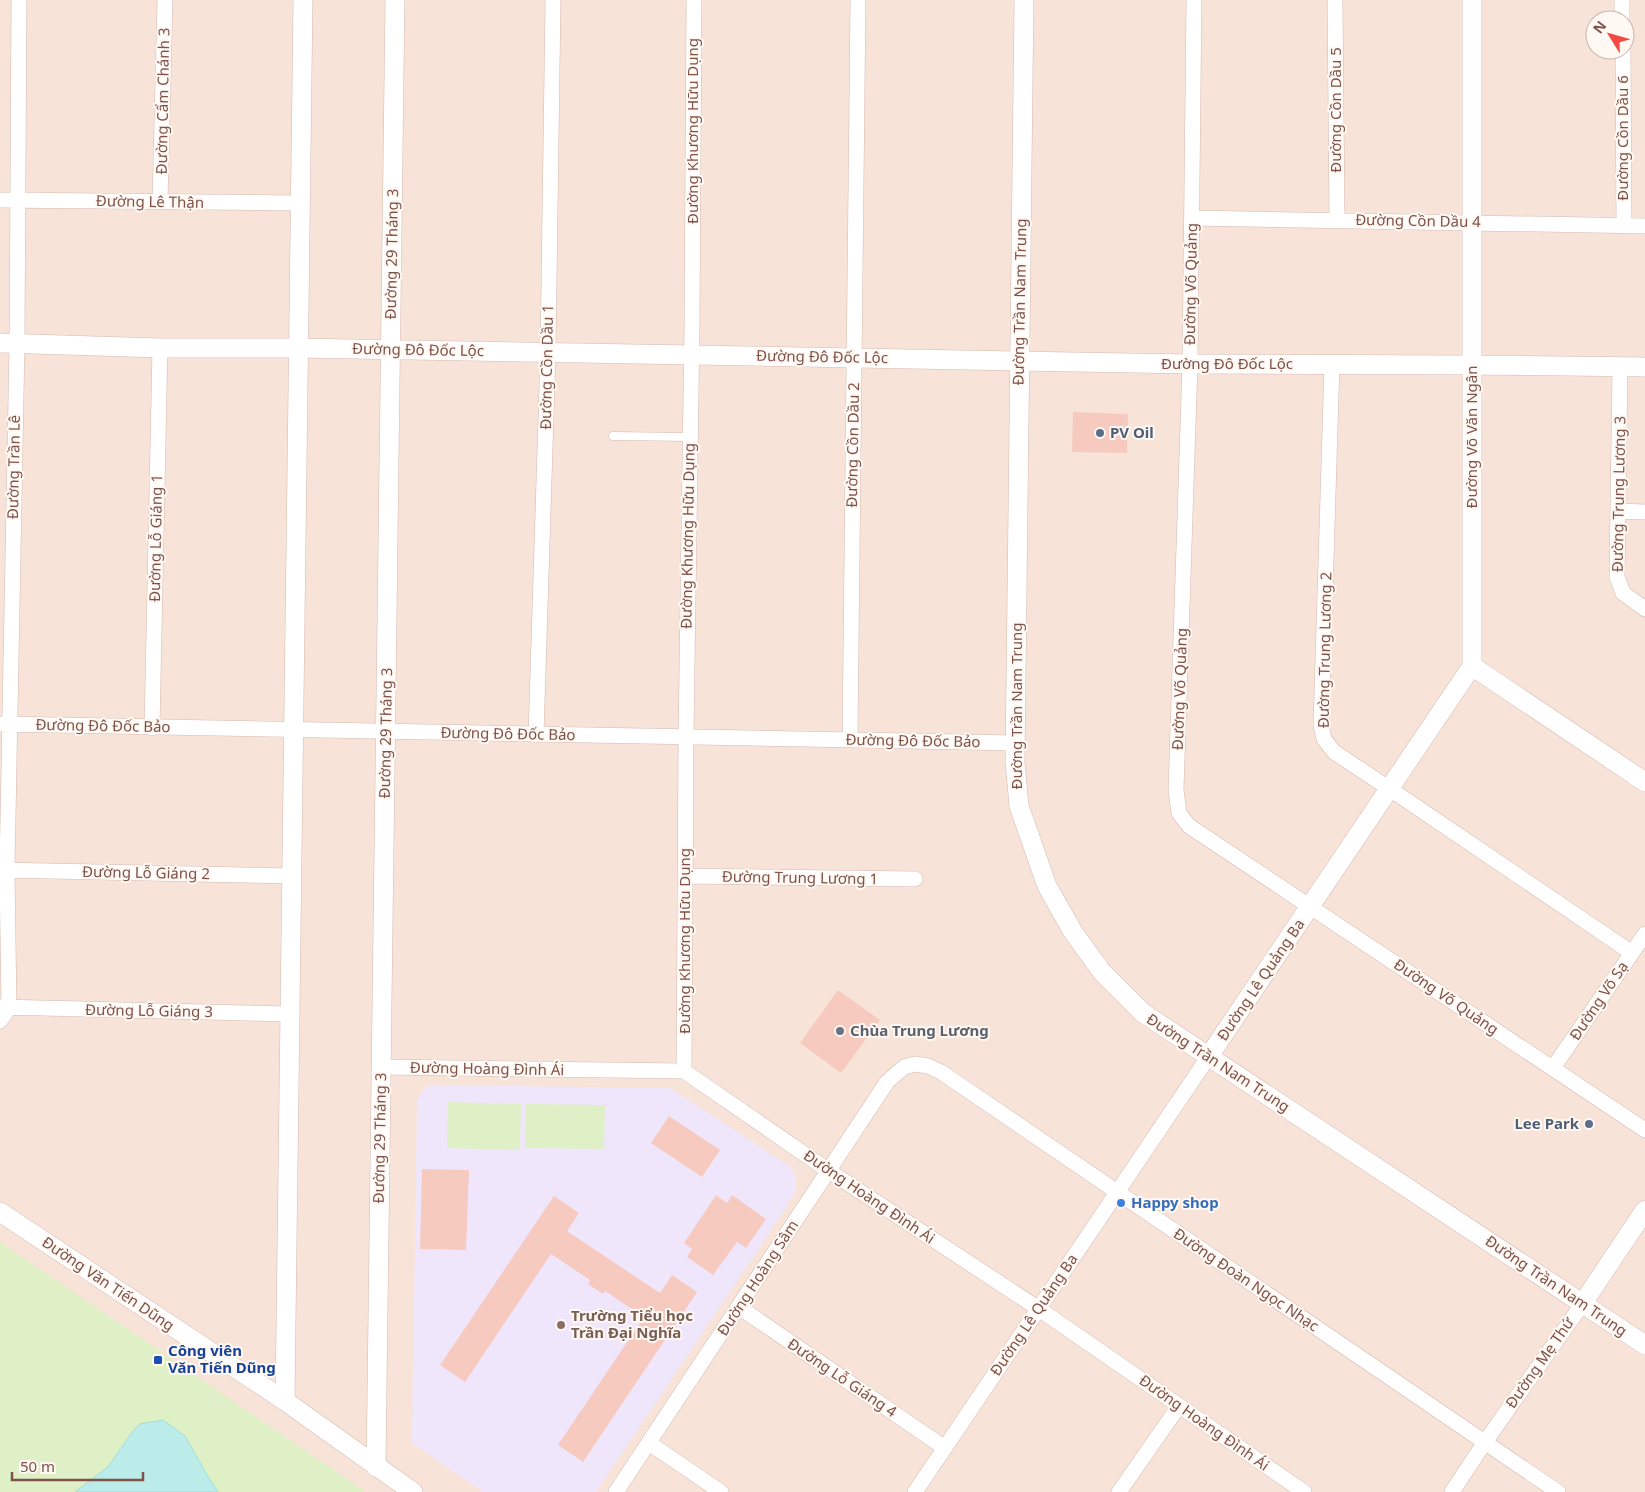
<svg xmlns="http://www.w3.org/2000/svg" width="1645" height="1492" viewBox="0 0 1645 1492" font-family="'Noto Sans',sans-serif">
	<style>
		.residential { fill: #f7e3d8; fill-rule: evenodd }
		.education { fill: #f0e6fc }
		.green { fill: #dfefc6 }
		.water { fill: #bbece9; stroke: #a0dfdc }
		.building { fill: #f7cabf }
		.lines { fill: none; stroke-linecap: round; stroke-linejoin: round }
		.service-casing { stroke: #d6b9b0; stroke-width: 9 }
		.minor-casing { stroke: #d6b9b0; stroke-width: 16 }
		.tertiary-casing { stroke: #d6b9b0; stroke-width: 20 }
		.service { stroke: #fff; stroke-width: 8 }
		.minor { stroke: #fff; stroke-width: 15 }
		.tertiary { stroke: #fff; stroke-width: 19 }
		.service-dot { fill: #5c6f8a; stroke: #fff8f3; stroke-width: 2 }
		.worship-dot { fill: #6b7280; stroke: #fff8f3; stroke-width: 2 }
		.shop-dot { fill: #3f7fe0; stroke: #fff8f3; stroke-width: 2 }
		.education-dot { fill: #8d6e63; stroke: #fff8f3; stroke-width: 2 }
		.transit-dot { fill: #1a4fb4; stroke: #fff8f3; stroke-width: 2 }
		.labels { text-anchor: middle; stroke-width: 4; stroke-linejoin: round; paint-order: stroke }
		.street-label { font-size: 15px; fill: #7e5249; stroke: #fff8f3 }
		.service-label { font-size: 15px; font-weight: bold; fill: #4e5e75; stroke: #fff8f3; text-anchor: start }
		.worship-label { font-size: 15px; font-weight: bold; fill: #5b616d; stroke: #fff8f3; text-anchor: start }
		.shop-label { font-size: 15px; font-weight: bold; fill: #366cbe; stroke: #fff8f3; text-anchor: start }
		.education-label { font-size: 15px; font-weight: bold; fill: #785e54; stroke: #fff8f3; text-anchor: start }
		.transit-label { font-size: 15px; font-weight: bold; fill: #164399; stroke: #fff8f3; text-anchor: start }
	</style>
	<rect width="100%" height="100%" fill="#fff3ea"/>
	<path class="residential" d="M0,0H1645V1492H0ZM1595,20H1625V50H1595Z"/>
	<path class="education" d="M428,1085L670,1088L789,1166L796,1176V1189L787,1206L596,1492H483L412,1443L417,1102L420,1094Z"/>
	<path class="green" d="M448,1102L521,1104L520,1150L447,1148Z
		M526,1104L605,1105L604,1149L525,1148Z
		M0,1242L366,1492H0Z"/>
	<path class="water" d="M163,1420L185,1436L207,1475L218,1492H75L108,1467L133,1431L140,1424Z"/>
	<path class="building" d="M1073,412L1128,414L1127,453L1072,452Z
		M838,990L880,1020L841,1073L800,1043Z
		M669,1116L720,1150L702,1177L651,1143Z
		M422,1169L469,1170L466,1250L420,1249Z
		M716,1195L727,1203L732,1195L766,1219L746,1248L737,1242L713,1275L687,1257L692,1249L684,1243Z
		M554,1196L579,1213L567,1231L660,1293L672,1275L697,1292L583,1462L558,1445L644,1317L605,1291L603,1294L588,1284L590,1280L551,1254L465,1382L440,1365Z"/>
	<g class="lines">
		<g class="service-casing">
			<path id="service" d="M613,436L689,437"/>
		</g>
		<g class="minor-casing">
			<path id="minor" d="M1194,0L1190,364L1176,790L1179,813L1189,826L1645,1130
				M1335,0L1337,219
				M1622,0V20
				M1623,50L1624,225
				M0,200L301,203
				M160,202L165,0
				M1192,218L1645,226
				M1332,364L1321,725L1324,739L1334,752L1390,789L1632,953
				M1620,367L1617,577L1623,593L1645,609
				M1618,511L1645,512
				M0,724L1015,743
				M152,728L160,348
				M536,735L548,353L553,0
				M850,740L858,0
				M0,870L292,876
				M685,876L915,879
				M0,1007L290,1014
				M0,1021L9,1008L7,870L17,344L19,0
				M381,1067L684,1071L829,1171L1039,1309L1304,1492
				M1553,1068L1645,934
				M684,1071L686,737L692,325L694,0
				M739,1307L945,1448
				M649,1443L721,1492
				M616,1492L887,1082L904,1067L915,1064L928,1066L941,1072L1558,1492
				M915,1492L1209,1056
				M1119,1492L1179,1406
				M1452,1492L1485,1442L1583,1303"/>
		</g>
		<g class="tertiary-casing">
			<path id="tertiary" d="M1024,0L1015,762L1019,806L1047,886L1073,932L1102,972L1143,1013L1645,1345
				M0,343L160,348H298L1190,364L1472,365L1645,367
				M1472,666V0
				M1472,666L1645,782
				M1209,1056L1472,666
				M0,1212L285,1401L413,1492
				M1583,1303L1645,1210
				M285,1401L303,0
				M376,1467L395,0"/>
		</g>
		<use href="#service" class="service"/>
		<use href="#minor" class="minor"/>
		<use href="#tertiary" class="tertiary"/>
	</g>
	<g class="service-dot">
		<circle cx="1100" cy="433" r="5"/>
		<circle cx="1589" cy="1124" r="5"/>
	</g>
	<circle class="worship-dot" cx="840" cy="1031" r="5"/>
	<circle class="shop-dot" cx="1121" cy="1203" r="5"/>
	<circle class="education-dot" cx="561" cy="1325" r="5"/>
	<rect class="transit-dot" x="153" y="1355" width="10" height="10" rx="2.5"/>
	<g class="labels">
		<g class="street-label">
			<text transform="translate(163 101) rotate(-89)" y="5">Đường Cẩm Chánh 3</text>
			<text transform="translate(1336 110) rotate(-90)" y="5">Đường Cồn Dầu 5</text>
			<text transform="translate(693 131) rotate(-90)" y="5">Đường Khương Hữu Dụng</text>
			<text transform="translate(1623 138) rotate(-90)" y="5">Đường Cồn Dầu 6</text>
			<text transform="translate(150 202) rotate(1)" y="5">Đường Lê Thận</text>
			<text transform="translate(1418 221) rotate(1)" y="5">Đường Cồn Dầu 4</text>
			<text transform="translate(392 254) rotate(-89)" y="5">Đường 29 Tháng 3</text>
			<text transform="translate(1191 284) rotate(-89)" y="5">Đường Võ Quảng</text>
			<text transform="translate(1020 302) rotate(-89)" y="5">Đường Trần Nam Trung</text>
			<text transform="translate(418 350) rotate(1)" y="5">Đường Đô Đốc Lộc</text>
			<text transform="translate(822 357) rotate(1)" y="5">Đường Đô Đốc Lộc</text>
			<text x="1227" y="369">Đường Đô Đốc Lộc</text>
			<text transform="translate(547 367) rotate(-89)" y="5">Đường Cồn Dầu 1</text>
			<text transform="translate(1472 437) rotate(-90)" y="5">Đường Võ Văn Ngân</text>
			<text transform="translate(853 445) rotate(-89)" y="5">Đường Cồn Dầu 2</text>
			<text transform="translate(14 467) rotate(-89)" y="5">Đường Trần Lê</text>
			<text transform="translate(1619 494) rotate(-89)" y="5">Đường Trung Lương 3</text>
			<text transform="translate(688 536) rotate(-89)" y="5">Đường Khương Hữu Dụng</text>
			<text transform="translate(156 538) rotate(-89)" y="5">Đường Lỗ Giáng 1</text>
			<text transform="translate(1325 650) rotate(-89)" y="5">Đường Trung Lương 2</text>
			<text transform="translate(1180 689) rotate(-88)" y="5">Đường Võ Quảng</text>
			<text transform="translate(1017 706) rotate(-90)" y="5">Đường Trần Nam Trung</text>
			<text transform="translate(103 726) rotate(1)" y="5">Đường Đô Đốc Bảo</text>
			<text transform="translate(386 733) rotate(-89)" y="5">Đường 29 Tháng 3</text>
			<text transform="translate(508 734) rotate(1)" y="5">Đường Đô Đốc Bảo</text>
			<text transform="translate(913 741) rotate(1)" y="5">Đường Đô Đốc Bảo</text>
			<text transform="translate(146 873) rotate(1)" y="5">Đường Lỗ Giáng 2</text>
			<text transform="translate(800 878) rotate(1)" y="5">Đường Trung Lương 1</text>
			<text transform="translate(685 941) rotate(-90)" y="5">Đường Khương Hữu Dụng</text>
			<text transform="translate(1261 980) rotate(-56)" y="5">Đường Lê Quảng Ba</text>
			<text transform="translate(1446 997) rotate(34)" y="5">Đường Võ Quảng</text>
			<text transform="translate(1599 1001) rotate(-56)" y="5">Đường Võ Sạ</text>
			<text transform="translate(149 1011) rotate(1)" y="5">Đường Lỗ Giáng 3</text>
			<text transform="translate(1218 1063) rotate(33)" y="5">Đường Trần Nam Trung</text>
			<text transform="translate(487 1069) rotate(1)" y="5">Đường Hoàng Đình Ái</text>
			<text transform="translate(380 1138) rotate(-89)" y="5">Đường 29 Tháng 3</text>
			<text transform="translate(869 1197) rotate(34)" y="5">Đường Hoàng Đình Ái</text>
			<text transform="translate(758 1278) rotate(-57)" y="5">Đường Hoàng Sâm</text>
			<text transform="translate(1246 1280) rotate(34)" y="5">Đường Đoàn Ngọc Nhạc</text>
			<text transform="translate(108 1284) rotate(34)" y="5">Đường Văn Tiến Dũng</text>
			<text transform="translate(1556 1286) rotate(34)" y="5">Đường Trần Nam Trung</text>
			<text transform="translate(1034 1315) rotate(-56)" y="5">Đường Lê Quảng Ba</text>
			<text transform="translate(1540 1363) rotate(-55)" y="5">Đường Mẹ Thứ</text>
			<text transform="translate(842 1378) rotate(34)" y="5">Đường Lỗ Giáng 4</text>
			<text transform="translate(1204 1423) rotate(35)" y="5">Đường Hoàng Đình Ái</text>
		</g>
		<g class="service-label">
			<text x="1110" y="438">PV Oil</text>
			<text x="1579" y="1129" text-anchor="end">Lee Park</text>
		</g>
		<g class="worship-label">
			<text x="850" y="1036">Chùa Trung Lương</text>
		</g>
		<g class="shop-label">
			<text x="1131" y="1208">Happy shop</text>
		</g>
		<g class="education-label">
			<text x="571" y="1321">Trường Tiểu học<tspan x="571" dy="17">Trần Đại Nghĩa</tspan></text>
		</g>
		<g class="transit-label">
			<text x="168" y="1356">Công viên<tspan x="168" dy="17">Văn Tiến Dũng</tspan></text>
		</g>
	</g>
	<g transform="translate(1610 35) rotate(307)"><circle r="24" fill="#fff8f3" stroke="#cbb6af"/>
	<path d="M0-4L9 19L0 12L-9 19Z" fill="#f54943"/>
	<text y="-8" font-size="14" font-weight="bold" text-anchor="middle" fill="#7e5249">N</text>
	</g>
	<path d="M12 1472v8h131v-8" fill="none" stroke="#7e5249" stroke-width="2.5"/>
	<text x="20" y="1472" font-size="15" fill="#7e5249" stroke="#fff8f3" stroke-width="4" paint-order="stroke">50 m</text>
</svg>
